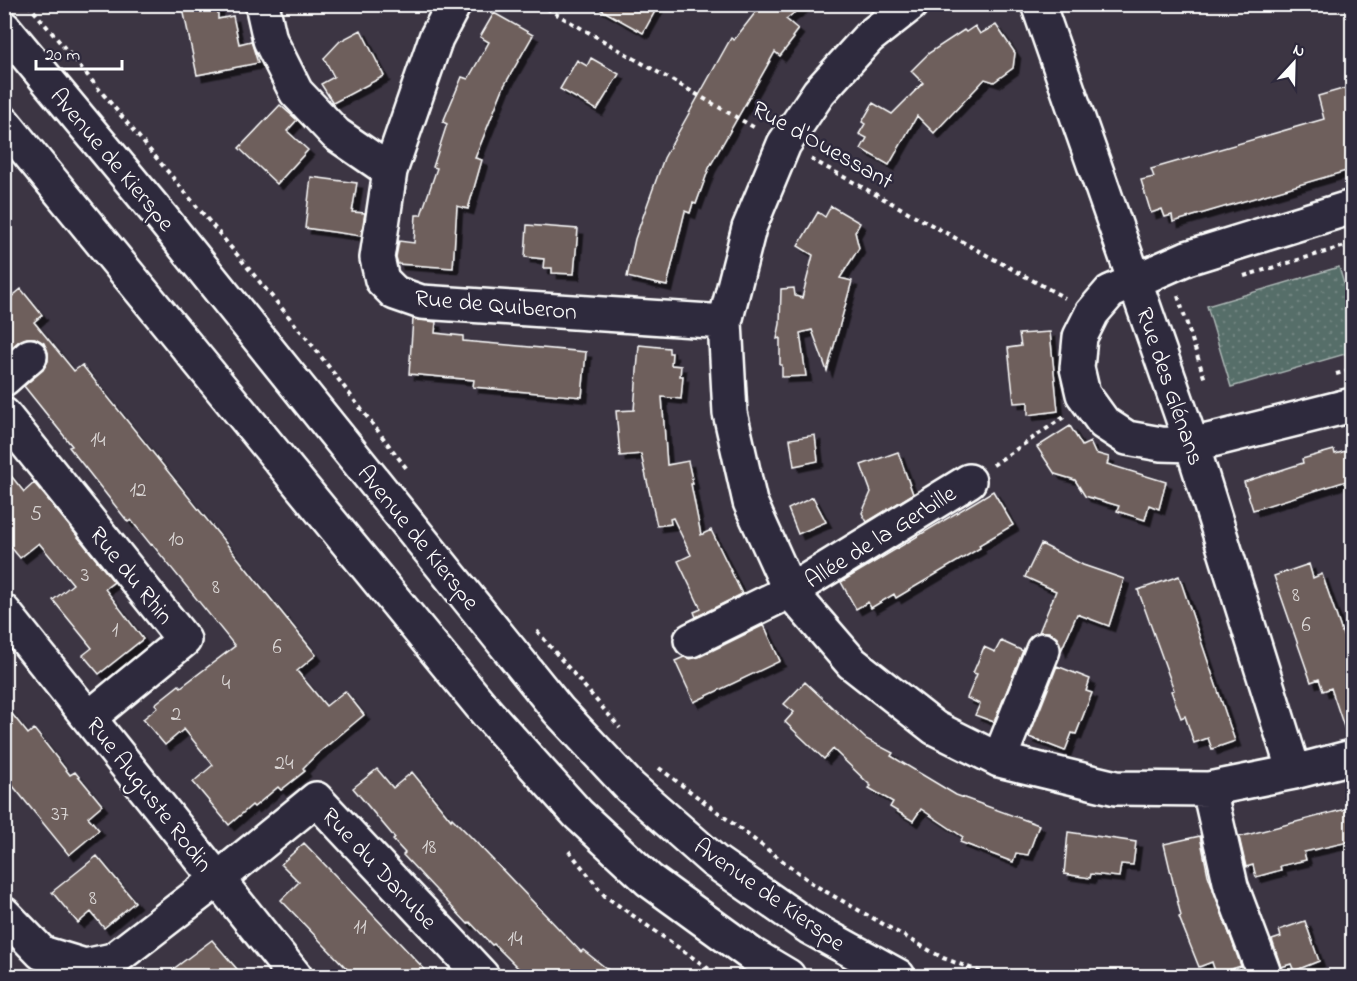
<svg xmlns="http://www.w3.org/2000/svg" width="1357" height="981" viewBox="0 0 1357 981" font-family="'Indie Flower',sans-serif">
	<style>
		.park { fill: url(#park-dots); stroke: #abb6b4; stroke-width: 1.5 }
		.building { fill: #6e5f5c; stroke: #fff; stroke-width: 1.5; filter: url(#shadow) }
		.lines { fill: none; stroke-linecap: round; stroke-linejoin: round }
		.street-casing { stroke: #fff; stroke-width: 38 }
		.secondary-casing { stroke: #fff; stroke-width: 38 }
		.path { stroke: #fff; stroke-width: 4; stroke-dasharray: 4.5 4.5; stroke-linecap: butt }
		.street { stroke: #2f2a3d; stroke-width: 33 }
		.secondary { stroke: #2f2a3d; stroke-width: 33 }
		.labels { text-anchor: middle; stroke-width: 5; stroke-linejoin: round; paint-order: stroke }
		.number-label { font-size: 21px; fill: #dbd7d6 }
		.street-label { font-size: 24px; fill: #fff; stroke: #2f2a3d }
	</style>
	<defs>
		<pattern id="park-dots" width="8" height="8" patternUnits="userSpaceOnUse" patternTransform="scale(1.5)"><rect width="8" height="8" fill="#576e69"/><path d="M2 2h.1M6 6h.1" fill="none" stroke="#708480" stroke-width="1.8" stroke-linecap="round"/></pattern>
		<filter id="shadow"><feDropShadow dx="5.5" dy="5.5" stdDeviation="0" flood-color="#0009"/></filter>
	</defs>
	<rect width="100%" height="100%" fill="#3c3543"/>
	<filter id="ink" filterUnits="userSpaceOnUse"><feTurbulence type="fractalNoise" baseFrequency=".0167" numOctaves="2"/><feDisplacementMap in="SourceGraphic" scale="12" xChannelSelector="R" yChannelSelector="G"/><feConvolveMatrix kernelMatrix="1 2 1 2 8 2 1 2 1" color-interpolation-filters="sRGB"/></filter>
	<g filter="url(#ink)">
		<path class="park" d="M1339,267L1352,311V352L1231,387L1207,306Z"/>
		<path class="building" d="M182,4H218V19L233,16L239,44L251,41L258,63L197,75Z
			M591,4H659L643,33Z
			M762,4H806L786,19L798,29L792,37L794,38L780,56L775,52L709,168L696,204L693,203L690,213L685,211L667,286L627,277L635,239L664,158L731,38L734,40Z
			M494,13L533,35L504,86L475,158L482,160L468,209L457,206L453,268L398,264L396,257L399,241L414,243L416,215H421L437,168L433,167L447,124L443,122L462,77L468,79L489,42L480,37Z
			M996,25L1015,53L1013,68L994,82L985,79L934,133L917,116L889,165L861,149L867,138L859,134L865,124L862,122L873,103L892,114L923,83L911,71L929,53L964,30L966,32L975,26L980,34Z
			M361,30L384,76L333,103L321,84L334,77L324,58L340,41Z
			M591,58L619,74L597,110L560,89L577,60L587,66Z
			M1353,86V169L1173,222L1172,215L1165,217L1162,209L1151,213L1141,180L1154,177L1151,169L1324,119L1318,96Z
			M280,105L297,120L287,131L308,150L277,184L239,148Z
			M311,177L357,183L352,212L365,213L361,236L305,228Z
			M831,206L860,223L855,232L859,248L840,278L852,281L827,371L812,330L800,333L806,376L782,377V365H780V338L777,339L780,324L781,289L794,288L795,296L802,298L813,255L798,246L818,212L825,217Z
			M527,225L578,229L574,274L552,273V268H543L544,259L525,257Z
			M21,289L42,315L34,322L74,371L82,365L316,655L297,671L326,706L345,691L364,715L316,755L303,768L305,771L281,790L278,787L254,807L252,805L229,825L193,782L213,765L184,729L165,745L143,719L158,707L155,704L179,685L181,687L235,646L152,544L151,545L131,520L128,522L69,447L72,446L24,386L43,370L48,361V353L44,343L35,338H27L18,342L4,354V303Z
			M413,319L436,322L435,333L463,336V341L586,352L582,397L473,387L474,380L409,374Z
			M1050,332L1058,411L1028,415V402L1014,403L1008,348L1021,346L1019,334Z
			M639,345L669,348V353H672L671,365L681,366L680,376H683L681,399L662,397L667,465L688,461L693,484H691L701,535L711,530L742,594L696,617L694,612L701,609L678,561L691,555L673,518L670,519L671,524L657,526L641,454L620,456L616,411L634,410Z
			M1070,426L1082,446L1090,442L1095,453L1109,457L1107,464L1166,482L1159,509L1149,505L1145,520L1117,511L1119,506L1085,496L1075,480L1055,474L1037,447Z
			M815,435L818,461L794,466L790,439Z
			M1353,449V479L1253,510L1244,482L1303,463L1302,459L1334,450L1335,454Z
			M898,452L913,494L867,522L862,513L871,492L861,465Z
			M4,467L24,492L34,483L46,497L114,582L105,589L143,639L99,674L83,655L92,648L53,600L73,584L39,543L20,558L4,539Z
			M993,491L1013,525L979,545L980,548L896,598L894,594L871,608L868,602L856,609L841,582Z
			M813,497L826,522L798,534L788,509Z
			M1041,544L1083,565L1124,579L1109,626L1077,614L1061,651L1057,638L1049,632H1039L1056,591L1025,577Z
			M1309,564L1313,578L1322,574L1353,664V738L1348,739L1331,688L1323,691L1319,679L1311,682L1274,576Z
			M1179,576L1235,741L1212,749L1208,738L1194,743L1185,716L1181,718L1171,691L1174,690L1138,590Z
			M764,625L780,661L694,702L675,661L684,657L690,659L699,657Z
			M1001,641L1023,651L994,722L975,715L980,704L967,698L977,674L973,673L984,647L995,652Z
			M1057,666L1090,679L1086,691L1092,693L1076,734L1072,733L1065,751L1029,737Z
			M805,682L866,739L893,753L891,756L956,795L1039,825L1028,855L1016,853L1013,862L960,842L963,837L921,809L913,821L890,807L893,802L869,788L871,786L833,749L824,759L785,722L794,712L784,704Z
			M4,704L28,734L34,729L70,775L75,772L102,805L88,817L99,830L69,855L4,775Z
			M377,769L393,788L412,772L451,820L452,818L470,836L581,952L583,950L616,976H526L494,944L492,945L470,922L468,924L403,855L405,853L393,840L395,838L353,788Z
			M1353,807V841L1304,852L1306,860L1280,866L1281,870L1256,877L1253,865L1246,867L1239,837Z
			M1068,832L1136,842L1133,865L1121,864L1119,877L1091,874L1090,878L1064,874Z
			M1200,836L1208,875L1241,966L1216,974L1212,962L1199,967L1179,917L1181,916L1164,844Z
			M304,843L355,896L431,976H354L324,945L281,900L299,882L281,864Z
			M97,856L135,902L104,928L91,912L78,923L52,892Z
			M1305,921L1319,961L1294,971L1291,964L1281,967L1272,940L1281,937L1279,930Z
			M212,940L243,976H164Z"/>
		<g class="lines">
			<g class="street-casing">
				<path id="street" d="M262,4L270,40L296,92L336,134L390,171
					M454,4L436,38L390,171L377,258L382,280L395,293L421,302L725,322
					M911,4L869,37L819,92L784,144L749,228L725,322L730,413L750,502L790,591L852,663L935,728L999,760L1116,788L1209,789L1294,772L1352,757
					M1038,4L1192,445L1294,772
					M1352,207L1187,258L1110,292L1092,313L1080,337L1077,368L1083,394L1104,423L1127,438L1161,444L1192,445L1352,405
					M4,379L30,356
					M4,415L184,640L90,717
					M4,612L295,976
					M691,640L790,591L969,481
					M999,760L1043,650
					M1209,789L1231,886L1263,971
					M4,914L42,953L85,966L113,960L218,879L316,799L482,976"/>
			</g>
			<g class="secondary-casing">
				<path id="secondary" d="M4,28L162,218L558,710L630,787L714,861L809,927L898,976
					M4,123L487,713L578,814L649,880L751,954L788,976"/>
			</g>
			<path class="path" d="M28,4L309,341L407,469
				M539,4L757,129
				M811,159L1065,298
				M1244,276L1352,244
				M1178,296L1205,380
				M1336,374L1352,370
				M993,465L1064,417
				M537,631L620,728
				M659,768L816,886L943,958L992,976
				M569,851L605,896L719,976"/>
			<use href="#street" class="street"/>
			<use href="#secondary" class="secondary"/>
		</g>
	</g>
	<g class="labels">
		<g class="number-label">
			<text x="98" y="446">14</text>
			<text x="138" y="496">12</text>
			<text x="36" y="520">5</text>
			<text x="176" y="545">10</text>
			<text x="85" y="581">3</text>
			<text x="216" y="593">8</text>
			<text x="1296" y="601">8</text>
			<text x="1306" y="631">6</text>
			<text x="115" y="636">1</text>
			<text x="277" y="653">6</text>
			<text x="226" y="689">4</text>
			<text x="176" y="720">2</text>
			<text x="284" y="769">24</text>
			<text x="60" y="820">37</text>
			<text x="429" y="853">18</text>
			<text x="93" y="904">8</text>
			<text x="360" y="933">11</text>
			<text x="515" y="945">14</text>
		</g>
		<g class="street-label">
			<text transform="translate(823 144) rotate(29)" y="8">Rue d'Ouessant</text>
			<text transform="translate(113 159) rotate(50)" y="8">Avenue de Kierspe</text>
			<text transform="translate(496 304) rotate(5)" y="8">Rue de Quiberon</text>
			<text transform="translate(1171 386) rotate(71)" y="8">Rue des Glénans</text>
			<text transform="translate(880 536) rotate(-32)" y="8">Allée de la Gerbille</text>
			<text transform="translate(419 537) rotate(51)" y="8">Avenue de Kierspe</text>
			<text transform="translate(132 575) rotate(51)" y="8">Rue du Rhin</text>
			<text transform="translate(150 794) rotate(52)" y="8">Rue Auguste Rodin</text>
			<text transform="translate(380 868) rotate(47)" y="8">Rue du Danube</text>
			<text transform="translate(770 894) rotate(35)" y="8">Avenue de Kierspe</text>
		</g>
	</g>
	<rect width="1357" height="981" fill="none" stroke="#2f2a3d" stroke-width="24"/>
	<rect x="12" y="12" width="1333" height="957" fill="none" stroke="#fff" stroke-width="2" filter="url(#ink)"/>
	<g transform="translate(1294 63) rotate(22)" stroke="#2f2a3d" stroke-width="4.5" paint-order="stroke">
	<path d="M0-4.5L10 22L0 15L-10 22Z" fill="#ffffff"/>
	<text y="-9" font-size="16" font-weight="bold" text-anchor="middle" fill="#ffffff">N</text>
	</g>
	<path d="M36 60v9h86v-9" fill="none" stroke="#ffffff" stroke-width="3"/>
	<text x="45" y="60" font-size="18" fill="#ffffff" stroke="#2f2a3d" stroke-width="4.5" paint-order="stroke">20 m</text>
</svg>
